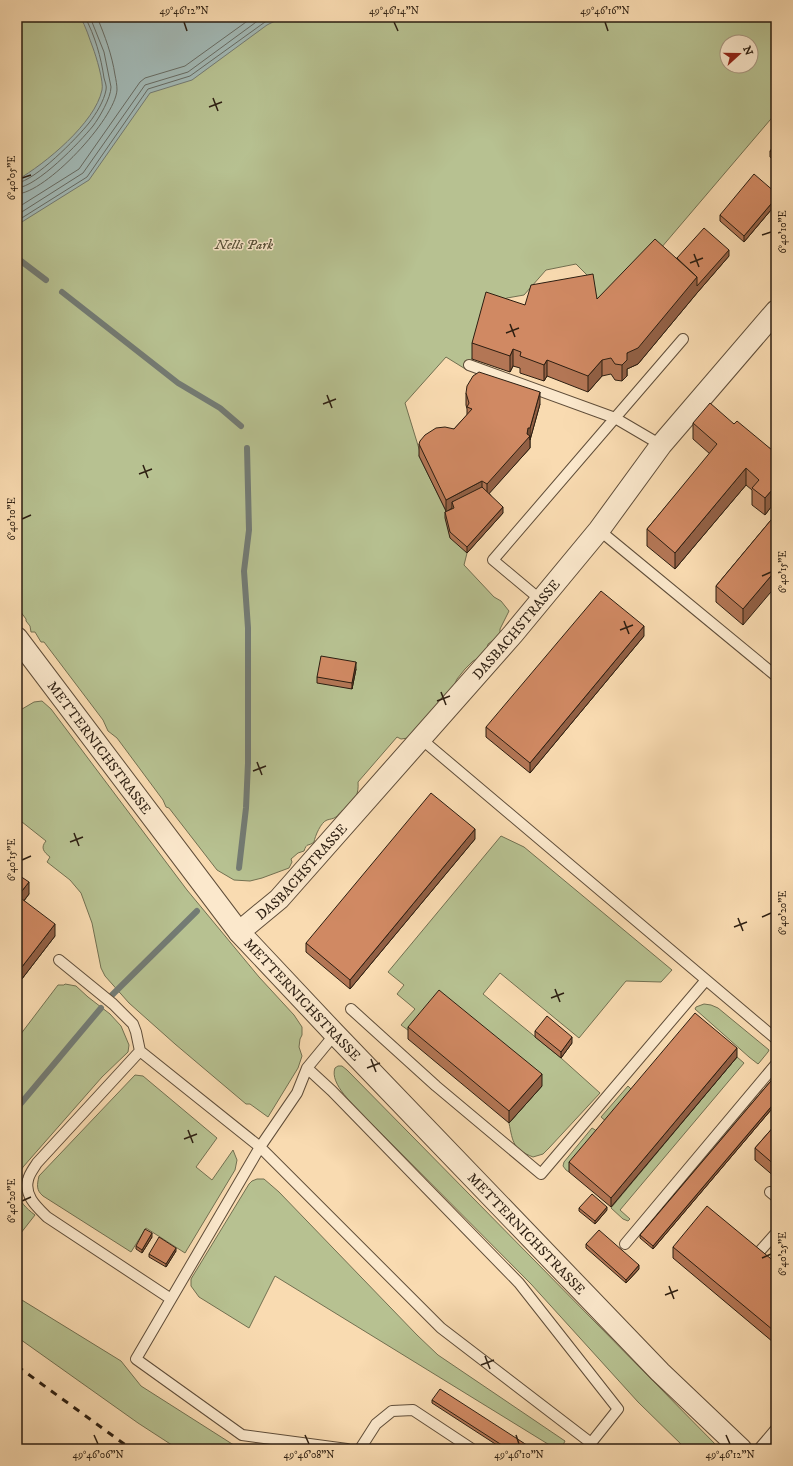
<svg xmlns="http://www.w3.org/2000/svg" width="793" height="1466" viewBox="0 0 793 1466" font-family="'IM FELL DW Pica',serif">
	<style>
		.green { fill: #b7c191; stroke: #727051; fill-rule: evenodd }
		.water { fill: #a2b9b6; stroke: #737b74 }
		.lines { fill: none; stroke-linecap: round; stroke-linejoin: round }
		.shore { stroke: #676c64; stroke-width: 1 }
		.stream { stroke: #737b74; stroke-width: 6 }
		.lane-casing { stroke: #5f4d39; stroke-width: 12 }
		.street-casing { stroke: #5f4d39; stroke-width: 23 }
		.lane { stroke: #fbe8cc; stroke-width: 10 }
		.street { stroke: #fbe8cc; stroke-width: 21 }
		.rail { stroke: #2c1e11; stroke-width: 3; stroke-dasharray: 7 7; stroke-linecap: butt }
		.wall { fill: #b37655; stroke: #2c1e11 }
		.shaded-wall { fill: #926045; stroke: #2c1e11 }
		.building { fill: #d08963; stroke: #2c1e11 }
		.ticks { fill: none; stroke: #2c1e11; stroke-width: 1.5 }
		.labels { text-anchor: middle; stroke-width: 3; stroke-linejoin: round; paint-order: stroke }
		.park-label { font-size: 14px; font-style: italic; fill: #564f37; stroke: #fbe8cc }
		.street-label { font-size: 14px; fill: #2c1e11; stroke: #fbe8cc }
		.neatline { fill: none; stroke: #2c1e11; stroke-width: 1.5 }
		.ticks-label { font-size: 10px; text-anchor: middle; fill: #2c1e11 }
	</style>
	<rect width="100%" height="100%" fill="#f9dbb1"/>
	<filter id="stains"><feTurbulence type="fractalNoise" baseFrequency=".005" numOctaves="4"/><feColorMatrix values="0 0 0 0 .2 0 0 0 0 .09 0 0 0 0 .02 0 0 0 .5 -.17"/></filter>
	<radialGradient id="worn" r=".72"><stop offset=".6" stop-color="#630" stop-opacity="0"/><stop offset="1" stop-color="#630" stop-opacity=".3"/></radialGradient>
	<path class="green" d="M17,17H776V113L655,255L597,315L591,279L576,264L546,270L524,295L507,298L486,308L472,359L467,370L446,357L405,403L420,452L419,456L446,511L452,509L467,553L464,565L494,597L501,601L509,611L500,629V635L488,644L487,648L479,658L473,661L465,669L457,679L452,690L408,738L401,739L397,737L358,782C359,794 355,799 349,808C342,809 341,812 336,817C333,819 330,819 327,820C321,822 315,836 314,842C308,847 307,842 304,851L298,853L291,859L292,862L289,868L262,878L250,881L234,880L217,870L169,808L166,807L163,800L117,738L108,731L103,720L44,642H41L35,632H31L30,626L26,621V619L17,607ZM727,42H751V66H727Z
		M42,701L51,709L187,890L259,977L294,1015L302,1027V1035L300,1039L299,1047L302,1056L298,1068L268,1117L250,1104H246L175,1044L129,1003L105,976L101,968L92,923L81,893L70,880L47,862L50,857C44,852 40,848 46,841L17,818V712L34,702Z
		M501,836L524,847L672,970L661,982L626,981L579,1038L500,973L483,994L561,1058L600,1093L549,1148L543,1154L533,1157C513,1149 513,1143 509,1123L541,1086L412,1033L401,1025L415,1009L397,994L404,985L388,972Z
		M65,984L76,986L88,997L110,1014L121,1026L129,1045L128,1052L102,1077L23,1167C12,1188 16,1201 35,1215L17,1238V1039L58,985H64Z
		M704,1004L711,1005L718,1008L769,1050L768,1052L759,1063L758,1064L749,1057L695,1009L696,1007Z
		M737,1057L744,1063L620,1210L630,1219L628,1221L623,1219L611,1208Z
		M338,1066H342L347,1070L720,1449H686L638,1402L531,1284L365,1117C355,1106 329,1084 335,1068Z
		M135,1075L143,1076L217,1138L196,1167L212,1180L233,1150L237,1160L235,1170L185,1253L146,1228L131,1252L43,1196C36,1190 37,1185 39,1176Z
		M628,1086L635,1093L608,1123L601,1117Z
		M592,1128L600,1133L569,1172L566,1170L563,1166L564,1162Z
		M257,1179H264L279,1192L417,1335L438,1355L565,1441L561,1449H556L275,1276L249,1328L199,1297L191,1286V1279L249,1184L252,1181Z
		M17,1297L121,1361L141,1386L240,1449H178L138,1423L17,1337Z"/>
	<path class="water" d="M80,17H283L267,25L192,80L150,93L89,180L17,225V180C45,164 95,123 102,90C104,82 96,56 93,48C89,38 86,26 80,17Z"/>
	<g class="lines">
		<path class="shore" d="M17,183C35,181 77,138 89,123C96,114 104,101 106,90C107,86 105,82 104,78C101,57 95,36 85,17
			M17,188C37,187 80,142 93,126C99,118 111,98 111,87L104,52L90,17
			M17,194C46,193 115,119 117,90C117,85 116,80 115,75C112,55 105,36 97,17
			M17,208L79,169L140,82L145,78L185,66L253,17
			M17,215L83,173L145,85L188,72L263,17
			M17,221L87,177L148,89L190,76L265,22L274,17"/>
		<path class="stream" d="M17,258L46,280
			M62,292L178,383L220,408L241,426
			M239,868L246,808L248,763V628L244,571L249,530L247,448
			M111,996L197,911
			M17,1108L101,1008"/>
		<g class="lane-casing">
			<path id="lane" d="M469,365L615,418L683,339
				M599,530L776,676
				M542,601L493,560L615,418L661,445
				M420,738L776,1039
				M59,960L113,1004L133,1024L136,1032L140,1051
				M351,1009L436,1086L541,1174L706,980
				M335,1034L307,1068L297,1093L260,1147L136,1359L242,1435L347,1449
				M307,1068L332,1091L519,1283L618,1409L591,1443
				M770,1192L776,1197
				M625,1244L776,1064
				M760,1251L776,1233
				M171,1299L47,1217C37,1207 24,1196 28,1180C29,1174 34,1168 37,1163L140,1051L260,1147L441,1328L591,1443L587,1449
				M360,1449L376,1424L392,1411L413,1410L472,1449
				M759,1449L776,1429"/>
		</g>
		<g class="street-casing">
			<g id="street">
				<path id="s1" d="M17,638L239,932L335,1034L660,1372L741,1449"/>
				<path id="s2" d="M239,932L279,899L513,634L599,530L661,445L776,311"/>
			</g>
		</g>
		<use href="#lane" class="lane"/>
		<use href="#street" class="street"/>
		<path class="rail" d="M17,1366L131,1449"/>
	</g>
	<path class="wall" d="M776,144V162L770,157V151Z
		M776,193V204L744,242L720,221V215Z
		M729,256L697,293L638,364L627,369V376L622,381L615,380L611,374L602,376L588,392L547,376L544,381L520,373V368L513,366L510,372L472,359V343L525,305L597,299L677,258Z
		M466,393L540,404L530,440V448L489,493L503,513L467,553L450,538L445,518V512L446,511L419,456V444L454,429L467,415V409L466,405Z
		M693,423L734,424L772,450L776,445V511L771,507L765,515L752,505V490L746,485L675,569L647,546V529L710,454L693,439Z
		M776,514L743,625L716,602V586Z
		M644,636L530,773L486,737V727Z
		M356,669L352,689L317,683V677Z
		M475,839L350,989L306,952V943Z
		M17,874L29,894L24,901L55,936L18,984L17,983Z
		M408,1027L542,1086L509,1123L408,1039Z
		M535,1031L572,1043L561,1058L535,1037Z
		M737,1057L611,1207L569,1172V1162Z
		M776,1075V1104L653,1249L640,1238V1235Z
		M776,1124V1178L755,1160V1148Z
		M579,1208L607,1210L595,1224L579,1211Z
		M152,1237L142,1253L136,1249V1246Z
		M586,1244L639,1269L626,1283L586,1248Z
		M673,1247L776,1263V1338L773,1342L673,1258Z
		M176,1251L166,1267L149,1257V1254Z
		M432,1400L533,1449H503L432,1403Z"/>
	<path class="shaded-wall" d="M776,198V204L744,242V236Z
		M729,250V256L697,293L638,364L627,369V376L622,381V365L627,353L697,277Z
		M513,349V366L510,372V356Z
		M547,360V376L544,381V365Z
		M602,360V376L588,392V376Z
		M540,392V404L530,440V428Z
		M528,428V438L530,436V448L487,496V484Z
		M746,468V485L675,569V553Z
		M482,481V493L452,502V508L446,512V500Z
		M771,491V507L765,515V498Z
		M503,507V513L467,553V547Z
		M776,570V586L743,625V609Z
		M644,626V636L530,773V763Z
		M356,662V669L352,689V683Z
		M475,829V839L350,989V980Z
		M29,882V894L18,908V896Z
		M55,924V936L18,984V972Z
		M572,1037V1043L561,1058V1052Z
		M737,1048V1057L611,1207V1198Z
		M542,1074V1086L509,1123V1111Z
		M776,1101V1104L653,1249V1246Z
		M607,1207V1210L595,1224V1221Z
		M152,1233V1237L142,1253V1250Z
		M176,1248V1251L166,1267V1264Z
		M639,1265V1269L626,1283V1280Z
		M776,1326V1338L773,1342V1330Z"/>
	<path class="building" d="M776,144V156L770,151Z
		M754,174L776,193V198L744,236L720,215Z
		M704,228L729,250L697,286V277L677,258Z
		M655,239L697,277L638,348L627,353V360L622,365L615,364L611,358L602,360L588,376L547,360L544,365L520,356L521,352L513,349L510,356L472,343L486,292L525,305L531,285L593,274L597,299Z
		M479,372L540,392L530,428H528L527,434L530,436L487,484L482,481L446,500L419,444L420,441L425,435L436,428L445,427L454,429L472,409L467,407L469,403L466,393L467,386L473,376Z
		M710,403L734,424L737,421L772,450L776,445V495L771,491L765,498L752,488L759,480L746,468L675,553L647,529L717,444L693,423Z
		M482,487L503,507L467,547L450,532L445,512L454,508L452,502Z
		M776,514V570L743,609L716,586Z
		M601,591L644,626L530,763L486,727Z
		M321,656L356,662L352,683L317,677Z
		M431,793L475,829L350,980L306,943Z
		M17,874L29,882L18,896L55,924L18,972L17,971Z
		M439,990L542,1074L509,1111L408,1027Z
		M695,1013L737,1048L611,1198L569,1162Z
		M547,1016L572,1037L561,1052L535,1031Z
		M776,1075V1101L653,1246L640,1235Z
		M776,1124V1166L755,1148Z
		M592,1194L607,1207L595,1221L579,1208Z
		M707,1206L776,1263V1326L773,1330L673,1247Z
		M145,1229L152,1233L142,1250L136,1246Z
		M599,1230L639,1265L626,1280L586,1244Z
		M159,1237L176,1248L166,1264L149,1254Z
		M440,1389L533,1449H508L432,1400Z"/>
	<path class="ticks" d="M184,22L187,31M394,22L398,31M605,22L608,31M213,98L218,111M209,107L222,102M22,178L31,175M762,235L771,232M694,254L699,267M690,263L703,258M510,324L515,337M506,333L519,328M327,395L332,408M323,404L336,399M143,465L148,478M139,474L152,469M22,519L31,515M762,576L771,572M624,621L629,634M620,630L633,625M441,692L446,705M437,701L450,696M257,762L262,775M253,771L266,766M74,833L79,846M70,842L83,837M22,860L31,856M762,917L771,913M738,918L743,931M734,927L747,922M555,989L560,1002M551,998L564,993M371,1059L376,1072M367,1068L380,1063M188,1130L193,1143M184,1139L197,1134M22,1201L31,1197M762,1258L771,1254M669,1286L674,1299M665,1295L678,1290M485,1356L490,1369M481,1365L494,1360M94,1435L98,1444M305,1435L309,1444M516,1435L519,1444M726,1435L730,1444"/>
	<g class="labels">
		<g class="park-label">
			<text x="244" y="249">Nells Park</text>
		</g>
		<g class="street-label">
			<text dy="5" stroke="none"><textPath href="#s2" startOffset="411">DASBACHSTRASSE</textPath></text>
			<text dy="5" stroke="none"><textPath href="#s1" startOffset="137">METTERNICHSTRASSE</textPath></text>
			<text dy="5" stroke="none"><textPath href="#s2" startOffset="87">DASBACHSTRASSE</textPath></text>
			<text dy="5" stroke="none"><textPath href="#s1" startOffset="461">METTERNICHSTRASSE</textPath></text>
			<text dy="5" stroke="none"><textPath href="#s1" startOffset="785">METTERNICHSTRASSE</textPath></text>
		</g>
	</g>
	<rect width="793" height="1466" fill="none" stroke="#f9dbb1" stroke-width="44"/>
	<g transform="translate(739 54) rotate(69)"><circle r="19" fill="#fbe8cc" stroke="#a89781"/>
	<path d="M0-3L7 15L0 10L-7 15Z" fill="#8f2418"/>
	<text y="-6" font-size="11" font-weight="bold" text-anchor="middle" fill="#2c1e11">N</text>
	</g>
	<rect x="22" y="22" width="749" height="1422" class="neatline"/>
	<g class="ticks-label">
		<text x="184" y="14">49°46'12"N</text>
		<text x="394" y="14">49°46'14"N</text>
		<text x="605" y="14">49°46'16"N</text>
		<text transform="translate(11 178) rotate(-90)" y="4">6°40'05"E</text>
		<text transform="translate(782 232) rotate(-90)" y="4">6°40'10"E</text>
		<text transform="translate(11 519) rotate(-90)" y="4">6°40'10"E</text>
		<text transform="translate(782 572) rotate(-90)" y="4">6°40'15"E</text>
		<text transform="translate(11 860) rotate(-90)" y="4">6°40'15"E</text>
		<text transform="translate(782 913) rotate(-90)" y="4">6°40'20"E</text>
		<text transform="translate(11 1201) rotate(-90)" y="4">6°40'20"E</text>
		<text transform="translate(782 1254) rotate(-90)" y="4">6°40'25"E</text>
		<text x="98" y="1458">49°46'06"N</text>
		<text x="309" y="1458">49°46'08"N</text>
		<text x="519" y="1458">49°46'10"N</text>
		<text x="730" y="1458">49°46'12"N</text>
	</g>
	<rect width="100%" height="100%" filter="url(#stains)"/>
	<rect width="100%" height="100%" fill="url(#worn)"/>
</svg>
